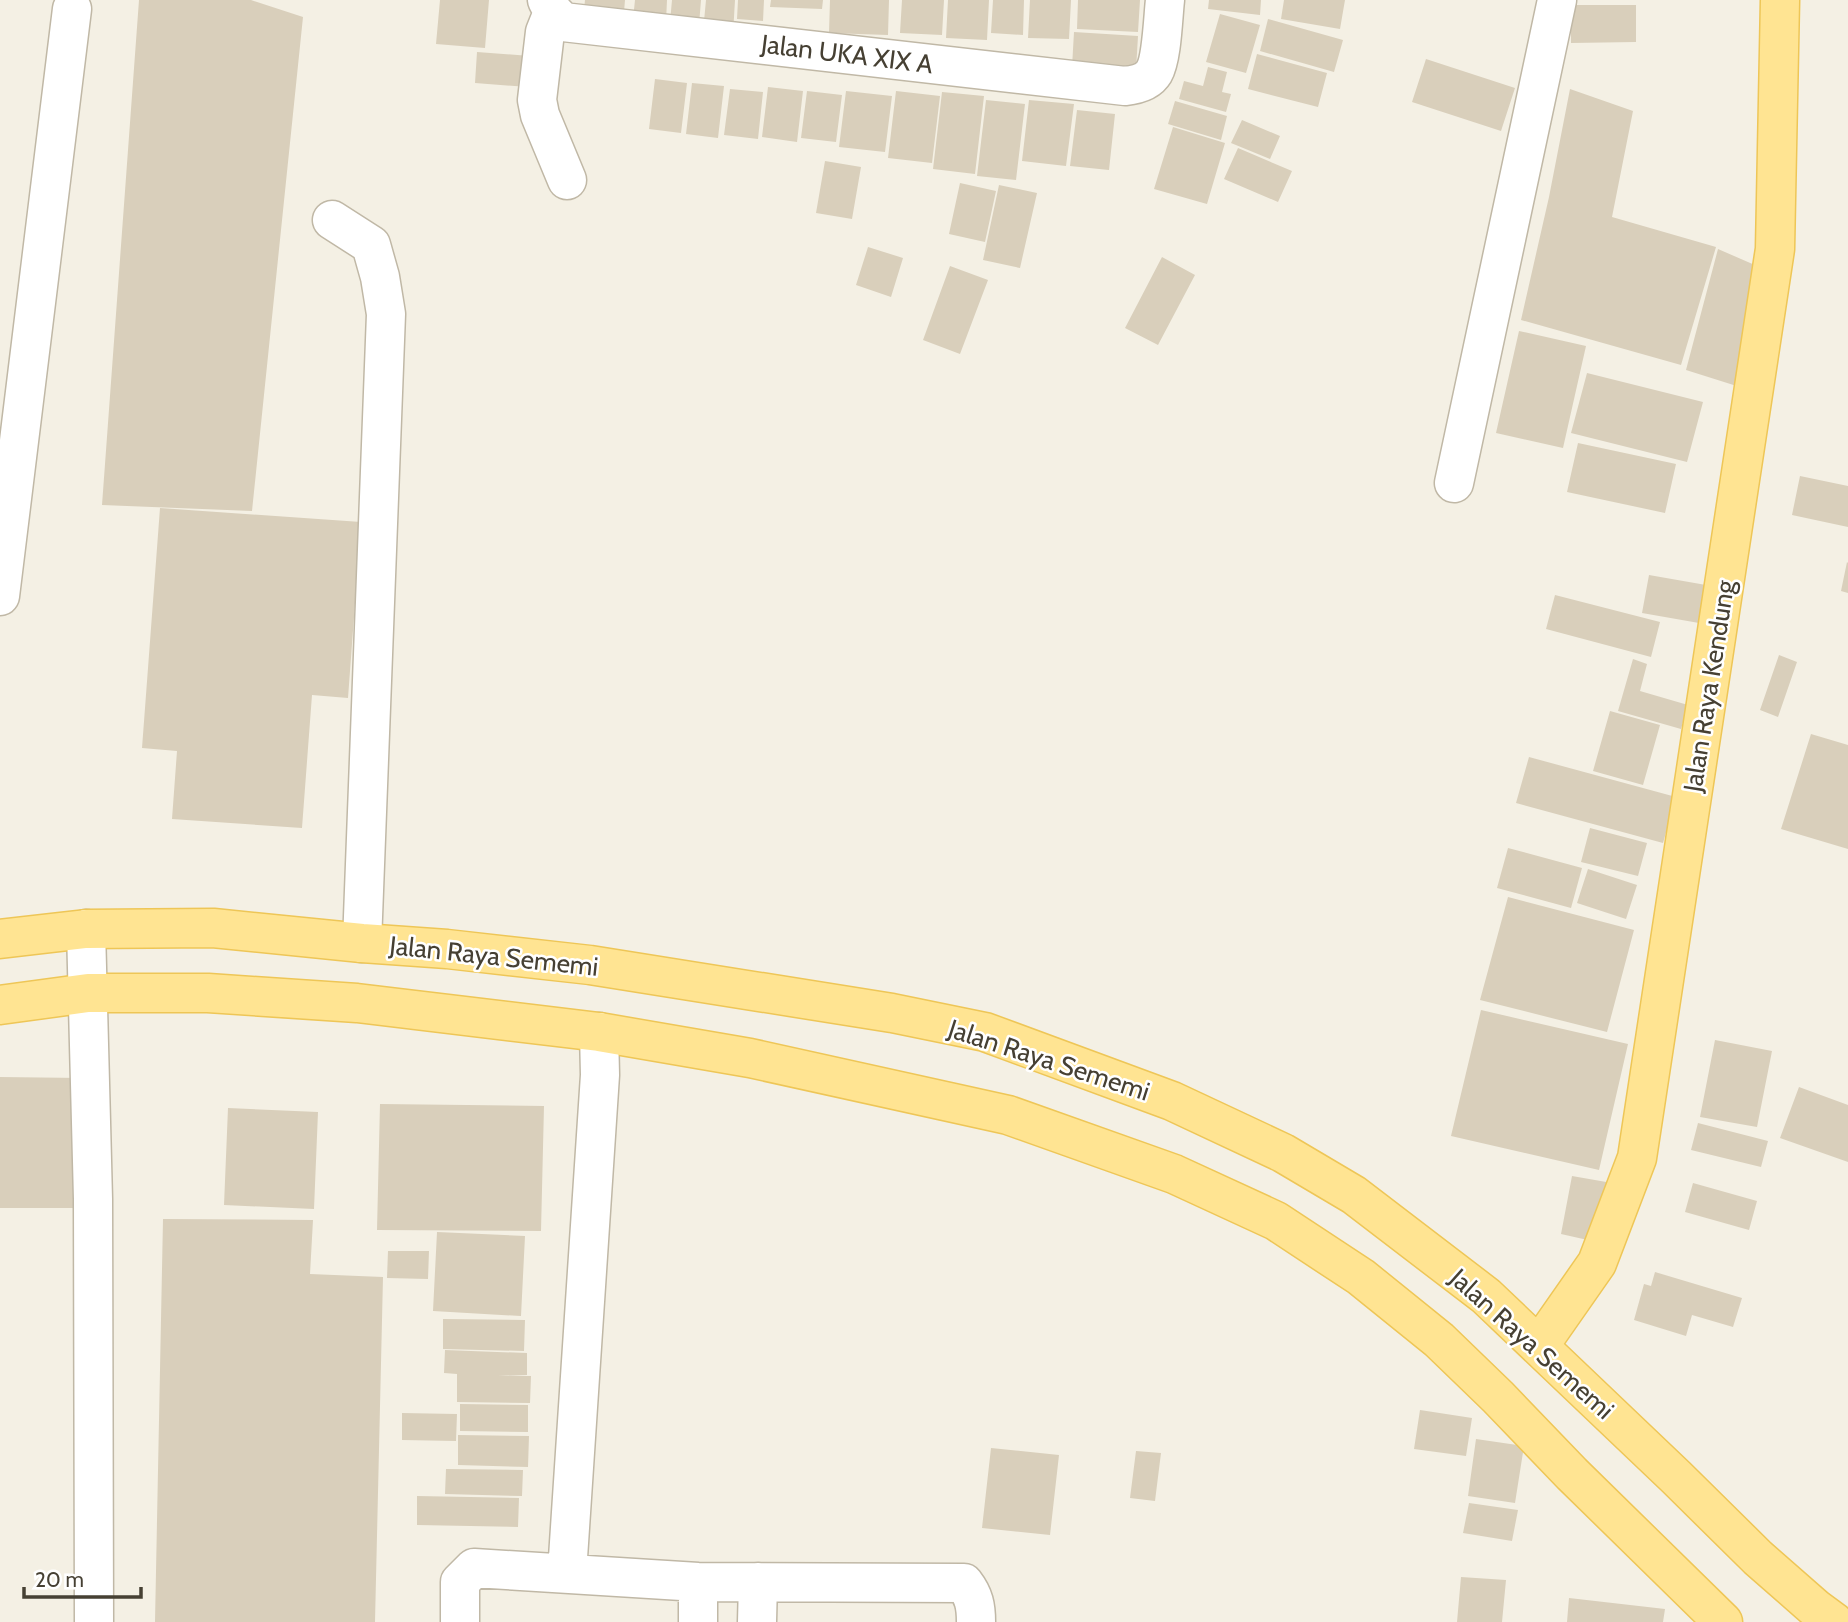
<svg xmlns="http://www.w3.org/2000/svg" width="1848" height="1622" viewBox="0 0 1848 1622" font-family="Cabin,sans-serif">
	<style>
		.building { fill: #d9cfbb }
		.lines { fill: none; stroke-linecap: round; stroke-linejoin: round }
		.minor-casing { stroke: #c0b8a6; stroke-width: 41 }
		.major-casing { stroke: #eec657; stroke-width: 41 }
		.minor { stroke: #fff; stroke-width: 38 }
		.major { stroke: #ffe492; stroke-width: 38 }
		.labels { text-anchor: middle; stroke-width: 5; stroke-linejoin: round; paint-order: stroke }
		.street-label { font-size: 26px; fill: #464033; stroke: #fff }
	</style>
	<rect width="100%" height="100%" fill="#f4f0e4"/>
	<path class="building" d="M139,0H251L303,17L252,511L102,505Z
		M440,0H489L485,48L436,44Z
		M585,0H625L624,12L584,9Z
		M635,0H667L666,22L633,19Z
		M672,0H701L699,25L670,22Z
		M706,0H735L733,34L703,32Z
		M738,0H764L763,21L737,19Z
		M771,0H823L822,9L770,7Z
		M830,0H889L888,35L829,33Z
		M902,0H944L942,35L900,33Z
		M948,0H989L987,40L946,38Z
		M993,0H1024L1023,35L991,33Z
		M1030,0H1071L1069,39L1028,38Z
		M1078,0H1140L1138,32L1077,29Z
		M1209,0H1261L1260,15L1208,9Z
		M1284,0H1345L1340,29L1281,19Z
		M1571,5H1636V42L1571,43Z
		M1220,14L1260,25L1246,73L1206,62Z
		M1268,19L1343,40L1334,72L1260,51Z
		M1074,32L1138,36L1136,70L1072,67Z
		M477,52L530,56L528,87L475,83Z
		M1257,54L1327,73L1318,107L1248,89Z
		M1426,59L1515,88L1501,131L1412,102Z
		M1208,67L1227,72L1222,92L1231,94L1226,112L1179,99L1184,81L1203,86Z
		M655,79L687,83L681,133L649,129Z
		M692,83L724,86L718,138L686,134Z
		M768,87L803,91L797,142L762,137Z
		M730,89L763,92L758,139L724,135Z
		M1570,89L1633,111L1612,217L1716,247L1681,365L1521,320L1549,197Z
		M807,91L842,95L836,142L801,138Z
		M846,91L892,96L885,152L839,147Z
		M896,91L940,96L932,163L888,158Z
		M942,92L984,96L975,174L933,169Z
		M986,100L1025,104L1016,180L977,176Z
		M1029,100L1074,104L1066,166L1022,161Z
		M1175,101L1227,116L1221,140L1168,124Z
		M1077,110L1115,114L1109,170L1070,166Z
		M1242,120L1280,136L1270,159L1231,143Z
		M1173,127L1225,143L1207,204L1154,189Z
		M1238,148L1292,171L1278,202L1224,179Z
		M825,161L861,167L852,219L816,213Z
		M960,183L996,191L985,242L949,234Z
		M999,185L1037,193L1020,268L983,260Z
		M868,247L903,258L891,297L856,285Z
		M1718,249L1764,269L1743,388L1686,370Z
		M1162,257L1195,275L1158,345L1125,328Z
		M950,266L988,280L960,354L923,340Z
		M1519,331L1586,346L1563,448L1496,433Z
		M1587,373L1703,402L1687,462L1571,433Z
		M1578,443L1676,464L1665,513L1567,492Z
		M1800,476L1848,486V527L1792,515Z
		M160,508L361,522L348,698L312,695L302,828L172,819L177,751L142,748Z
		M1847,562L1848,563V593L1841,591Z
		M1649,575L1706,585L1699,623L1642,613Z
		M1555,595L1660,622L1651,657L1546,629Z
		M1779,655L1797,662L1778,717L1760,710Z
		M1633,659L1647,664L1640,691L1688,705L1681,729L1618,711Z
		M1610,711L1660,725L1643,785L1593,771Z
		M1811,734L1848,745V849L1781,829Z
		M1529,757L1676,797L1663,843L1516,803Z
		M1590,828L1647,843L1638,876L1581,862Z
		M1508,848L1582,868L1571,908L1497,888Z
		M1588,869L1637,885L1626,919L1577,903Z
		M1508,897L1634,930L1607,1032L1480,1000Z
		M1481,1010L1628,1044L1599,1170L1451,1136Z
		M1715,1040L1772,1051L1757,1127L1700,1117Z
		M0,1077L82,1078V1208H0Z
		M1799,1087L1848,1105V1162L1780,1138Z
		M380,1104L544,1106L541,1231L377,1230Z
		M228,1108L318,1112L314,1209L224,1205Z
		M1698,1123L1768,1141L1761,1167L1691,1150Z
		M1572,1176L1612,1183L1601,1243L1561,1234Z
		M1693,1183L1757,1201L1749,1230L1685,1212Z
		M163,1219L313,1220L310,1274L383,1277L375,1622H155Z
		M437,1232L525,1236L521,1316L433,1311Z
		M388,1251H429L428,1279L387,1278Z
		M1655,1272L1742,1298L1733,1327L1692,1315L1686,1336L1634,1320L1644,1284L1651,1286Z
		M443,1319L525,1320L524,1351L443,1349Z
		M445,1350L527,1353V1375L498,1376H531L530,1403L457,1402V1374L444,1373Z
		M460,1404L528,1405V1432L460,1431Z
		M1420,1410L1472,1418L1466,1456L1414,1449Z
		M402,1413L457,1414L456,1441L402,1440Z
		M458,1435L529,1436L528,1467L458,1465Z
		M1476,1439L1524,1446L1515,1503L1468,1496Z
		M991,1448L1059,1455L1050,1535L982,1528Z
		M1136,1451L1161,1453L1155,1501L1130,1498Z
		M446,1469L523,1470L522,1496L445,1494Z
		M417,1496L519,1498L518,1527L417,1525Z
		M1469,1503L1518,1510L1512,1541L1463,1533Z
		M1461,1577L1506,1580L1502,1622H1457Z
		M1569,1598L1665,1609L1663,1622H1567Z"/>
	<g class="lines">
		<g class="minor-casing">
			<path id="minor" d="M547,0L553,12L563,22L1125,86C1135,85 1148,82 1154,72C1162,58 1163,17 1165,0
				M553,12L545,32L537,100L540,115L567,180
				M332,220L371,245L380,277L386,314L362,943
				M1454,483L1557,0
				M0,596L72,9
				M86,929L93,1199L94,1622
				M567,1573L600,1075L599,1032
				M460,1622V1582L474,1568L698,1582L964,1583C974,1596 976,1606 976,1622
				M698,1622V1582
				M757,1622L758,1582"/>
		</g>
		<g class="major-casing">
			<path id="major" d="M0,939L86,929L213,928L362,943L447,949L590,965L892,1013L985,1032L1172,1101L1283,1153L1354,1195L1486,1296L1676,1477L1758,1558L1815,1608L1834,1622
				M0,1005L88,993H208L357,1003L599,1032L750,1058L1008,1115L1174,1174L1276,1221L1361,1277L1439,1340L1498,1397L1572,1474L1723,1622
				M1539,1346L1597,1263L1637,1158L1775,249L1780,0"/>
		</g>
		<use href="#minor" class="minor"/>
		<use href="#major" class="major"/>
	</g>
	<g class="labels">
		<g class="street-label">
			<text transform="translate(847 54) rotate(7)" y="9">Jalan UKA XIX A</text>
			<text transform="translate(1709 686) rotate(-81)" y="9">Jalan Raya Kendung</text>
			<text transform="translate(494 956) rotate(6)" y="9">Jalan Raya Sememi</text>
			<text transform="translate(1049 1060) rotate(18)" y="9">Jalan Raya Sememi</text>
			<text transform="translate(1532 1344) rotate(42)" y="9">Jalan Raya Sememi</text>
		</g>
	</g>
	<path d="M24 1587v10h117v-10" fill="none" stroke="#464033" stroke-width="3.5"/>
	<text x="35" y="1587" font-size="21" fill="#464033" stroke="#ffffff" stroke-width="5" paint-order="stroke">20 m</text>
</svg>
